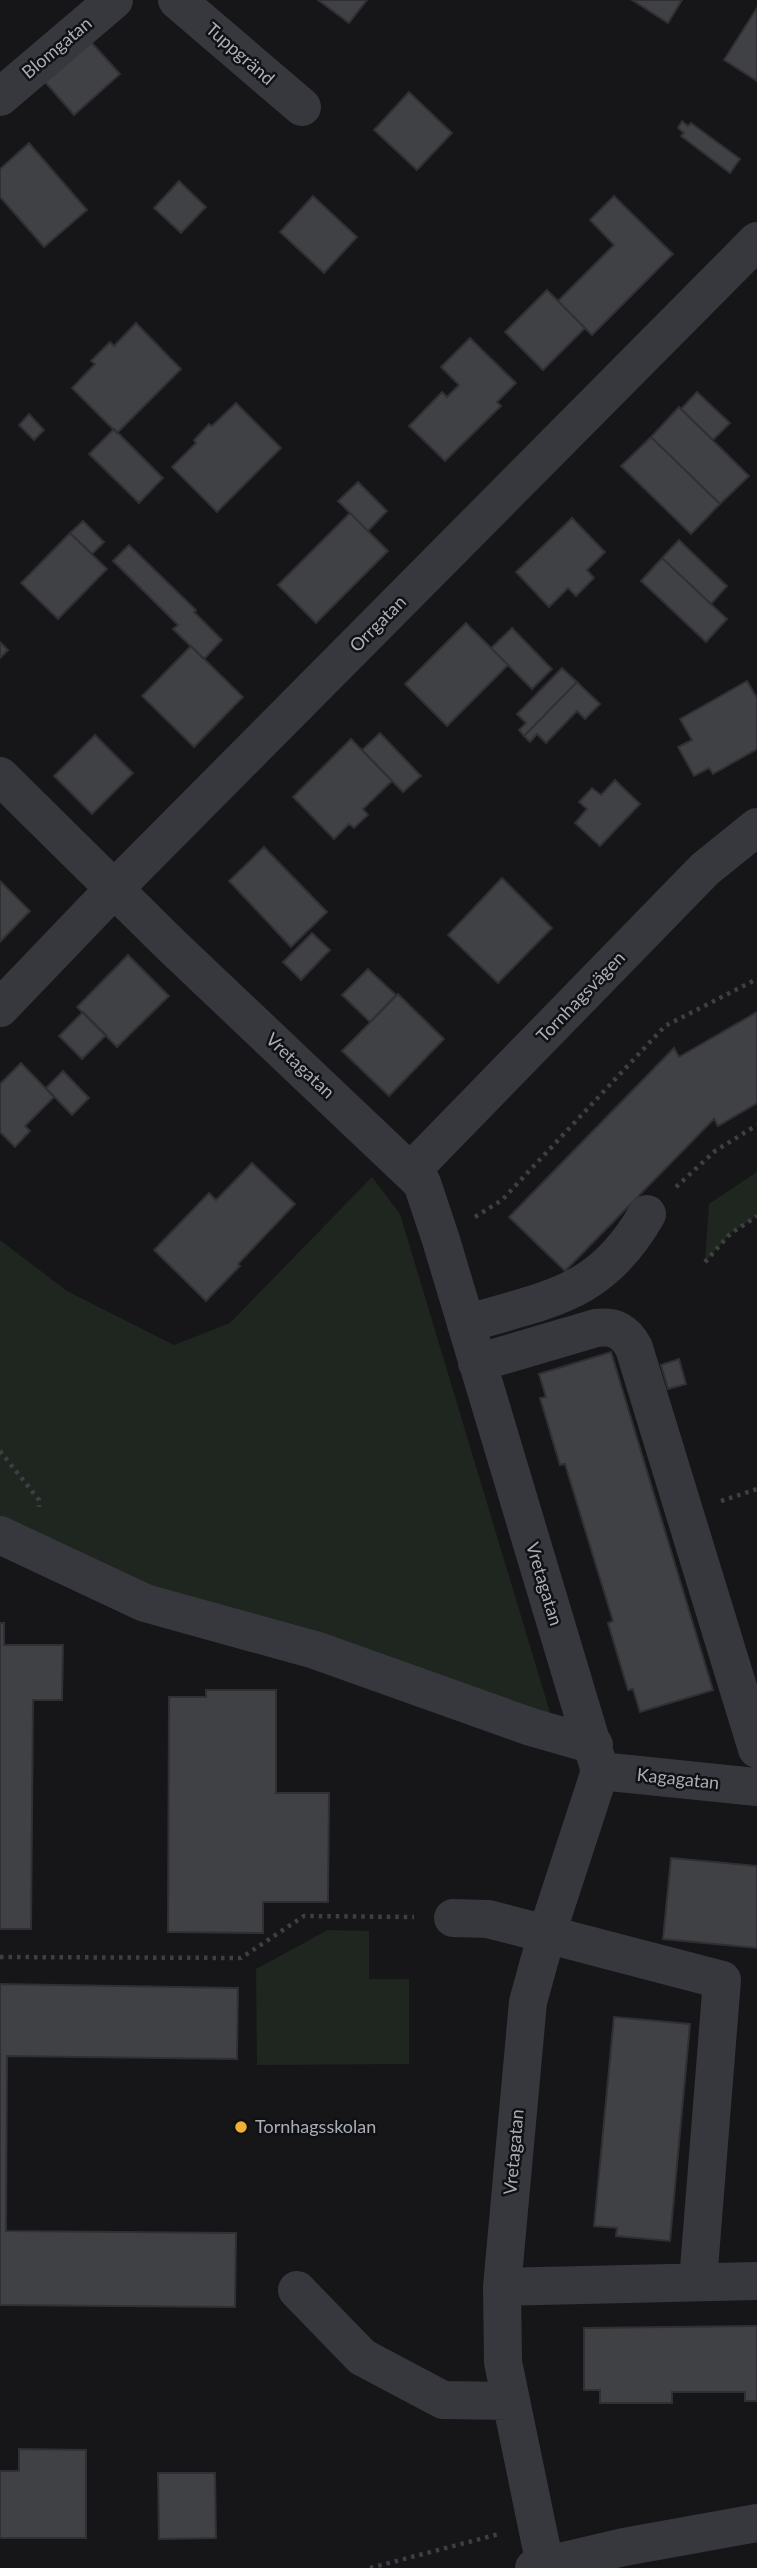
<svg xmlns="http://www.w3.org/2000/svg" width="757" height="2568" viewBox="0 0 757 2568" font-family="Lato,sans-serif">
	<style>
		.green { fill: #1e261f }
		.building { fill: #404145; stroke: #303034; stroke-width: 2 }
		.lines { fill: none; stroke-linecap: round; stroke-linejoin: round }
		.path { stroke: #3d3f44; stroke-width: 4.5; stroke-dasharray: 3.5 5; stroke-linecap: butt }
		.minor { stroke: #37383d; stroke-width: 38 }
		.poi-dot { fill: #f2b134; stroke: #111113; stroke-width: 2.5 }
		.labels { text-anchor: middle; stroke-width: 5; stroke-linejoin: round; paint-order: stroke }
		.street-label { font-size: 18px; fill: #a8adb8; stroke: #111113 }
		.poi-label { font-size: 18px; fill: #a8adb8; stroke: #111113; text-anchor: start }
	</style>
	<rect width="100%" height="100%" fill="#161618"/>
	<path class="green" d="M757,1172V1216L730,1234L705,1262L709,1204Z
		M372,1177L400,1214L558,1739L0,1541V1240L67,1291L174,1345L230,1323Z
		M328,1930L369,1931V1979H409V2064L257,2065L256,1969Z"/>
	<path class="building" d="M318,0H367L349,23Z
		M632,0H682L668,23Z
		M757,8V81L724,60Z
		M91,42L120,74L74,115L45,82Z
		M409,92L452,133L417,170L374,130Z
		M682,121L688,126L691,123L740,159L730,173L681,136L684,133L678,128Z
		M29,143L87,210L44,247L0,197V169Z
		M179,181L206,207L181,233L154,208Z
		M313,196L357,237L324,273L280,232Z
		M614,196L673,254L592,335L558,301L614,245L590,220Z
		M547,290L585,328L543,370L505,332Z
		M136,323L181,369L117,433L72,388L95,364L91,361L110,342L114,346Z
		M470,338L516,383L497,402L501,406L445,461L409,426L442,392L447,397L459,385L441,367Z
		M697,392L730,423L713,440L681,409Z
		M236,403L281,448L217,512L172,467L196,443L194,440L209,424L212,426Z
		M679,407L749,476L720,504L651,437Z
		M29,414L44,430L34,440L19,425Z
		M114,429L163,478L139,503L89,454Z
		M651,437L720,504L691,534L621,466Z
		M358,482L387,511L368,531L338,501Z
		M350,513L388,551L316,623L278,585Z
		M572,518L605,552L587,570L594,578L576,596L568,588L549,607L516,572Z
		M83,521L104,542L92,554L70,533Z
		M70,533L107,569L58,619L21,583Z
		M679,540L727,586L711,604L662,558Z
		M129,545L196,610L194,612L222,640L204,659L173,629L178,625L113,561Z
		M662,558L727,619L706,642L641,581Z
		M466,623L508,665L447,726L405,684Z
		M512,628L552,669L532,689L491,648Z
		M0,642L8,650L0,658Z
		M191,646L243,697L194,747L142,696Z
		M562,668L577,682L524,736L519,730L526,723L517,714Z
		M747,681L757,698V749L713,774L709,768L694,776L678,747L692,740L680,719Z
		M577,682L600,704L585,719L577,711L546,743L537,734L530,742L524,736Z
		M380,733L421,776L403,792L362,750Z
		M95,735L133,773L92,814L54,776Z
		M351,739L392,781L363,809L368,815L354,828L349,824L334,839L293,797Z
		M615,780L640,804L600,846L575,823L587,809L579,802L592,788L601,795Z
		M264,847L327,912L291,947L229,881Z
		M502,878L552,928L498,983L448,935Z
		M0,881L30,911L0,942Z
		M312,933L330,950L301,980L283,962Z
		M128,955L169,996L117,1047L77,1007Z
		M368,969L396,995L370,1022L342,995Z
		M398,994L444,1039L389,1096L342,1051Z
		M83,1012L106,1035L82,1059L59,1036Z
		M757,1012V1103L718,1126L714,1119L565,1271L509,1217L674,1048L679,1057Z
		M21,1063L54,1097L25,1126L30,1131L15,1147L0,1132V1084Z
		M63,1071L89,1098L72,1115L46,1088Z
		M252,1163L295,1204L238,1264L240,1266L206,1301L154,1250L209,1193L216,1200Z
		M611,1352L713,1690L640,1712L633,1689L628,1690L608,1623L613,1621L565,1464L560,1465L540,1398L546,1397L539,1374Z
		M679,1359L686,1384L668,1389L661,1365Z
		M0,1623H4V1645H63L62,1700H33L31,1929H0Z
		M206,1690H276V1793H329L328,1902H263V1933L168,1932L169,1697H206Z
		M671,1858L757,1866V1948L663,1939Z
		M0,1984L238,1988L237,2059L7,2056L6,2231L236,2233L235,2307L0,2305Z
		M614,2017L690,2024L670,2241L616,2236L617,2228L594,2226Z
		M750,2326H757V2401H745V2392H672V2403H600V2390H584V2328Z
		M19,2449L86,2450V2538H0V2471H19Z
		M158,2473H215L216,2538L159,2539Z"/>
	<g class="lines">
		<path class="path" d="M676,1187L715,1151L757,1125
			M475,1217L502,1200L665,1026L757,979
			M705,1262L730,1234L757,1216
			M0,1451L39,1500V1507
			M721,1501L757,1489
			M0,1957L241,1958L304,1916L414,1917
			M370,2568L499,2534"/>
		<path class="minor" d="M177,0L302,107
			M0,97L114,0
			M0,776L171,945L422,1183L441,1240L600,1771L547,1933L528,2002L502,2287L503,2362L545,2565
			M0,1008L114,889L757,241
			M411,1171L705,869L757,827
			M466,1324C550,1298 600,1296 647,1214
			M477,1363L596,1328C615,1326 625,1331 634,1348L757,1749
			M0,1535L145,1603L315,1650L531,1727L594,1745
			M600,1771L757,1787
			M453,1918L488,1919L722,1980L698,2281
			M502,2287L757,2281
			M297,2290L362,2357L443,2400L510,2401
			M534,2568L624,2547L757,2523"/>
	</g>
	<circle class="poi-dot" cx="241" cy="2127" r="7"/>
	<g class="labels">
		<g class="street-label">
			<text transform="translate(57 48) rotate(-40)" y="6">Blomgatan</text>
			<text transform="translate(240 54) rotate(41)" y="6">Tuppgränd</text>
			<text transform="translate(378 624) rotate(-45)" y="6">Orrgatan</text>
			<text transform="translate(581 997) rotate(-46)" y="6">Tornhagsvägen</text>
			<text transform="translate(300 1066) rotate(43)" y="6">Vretagatan</text>
			<text transform="translate(544 1584) rotate(73)" y="6">Vretagatan</text>
			<text transform="translate(678 1779) rotate(6)" y="6">Kagagatan</text>
			<text transform="translate(514 2152) rotate(-85)" y="6">Vretagatan</text>
		</g>
		<g class="poi-label">
			<text x="255" y="2133">Tornhagsskolan</text>
		</g>
	</g>
</svg>
